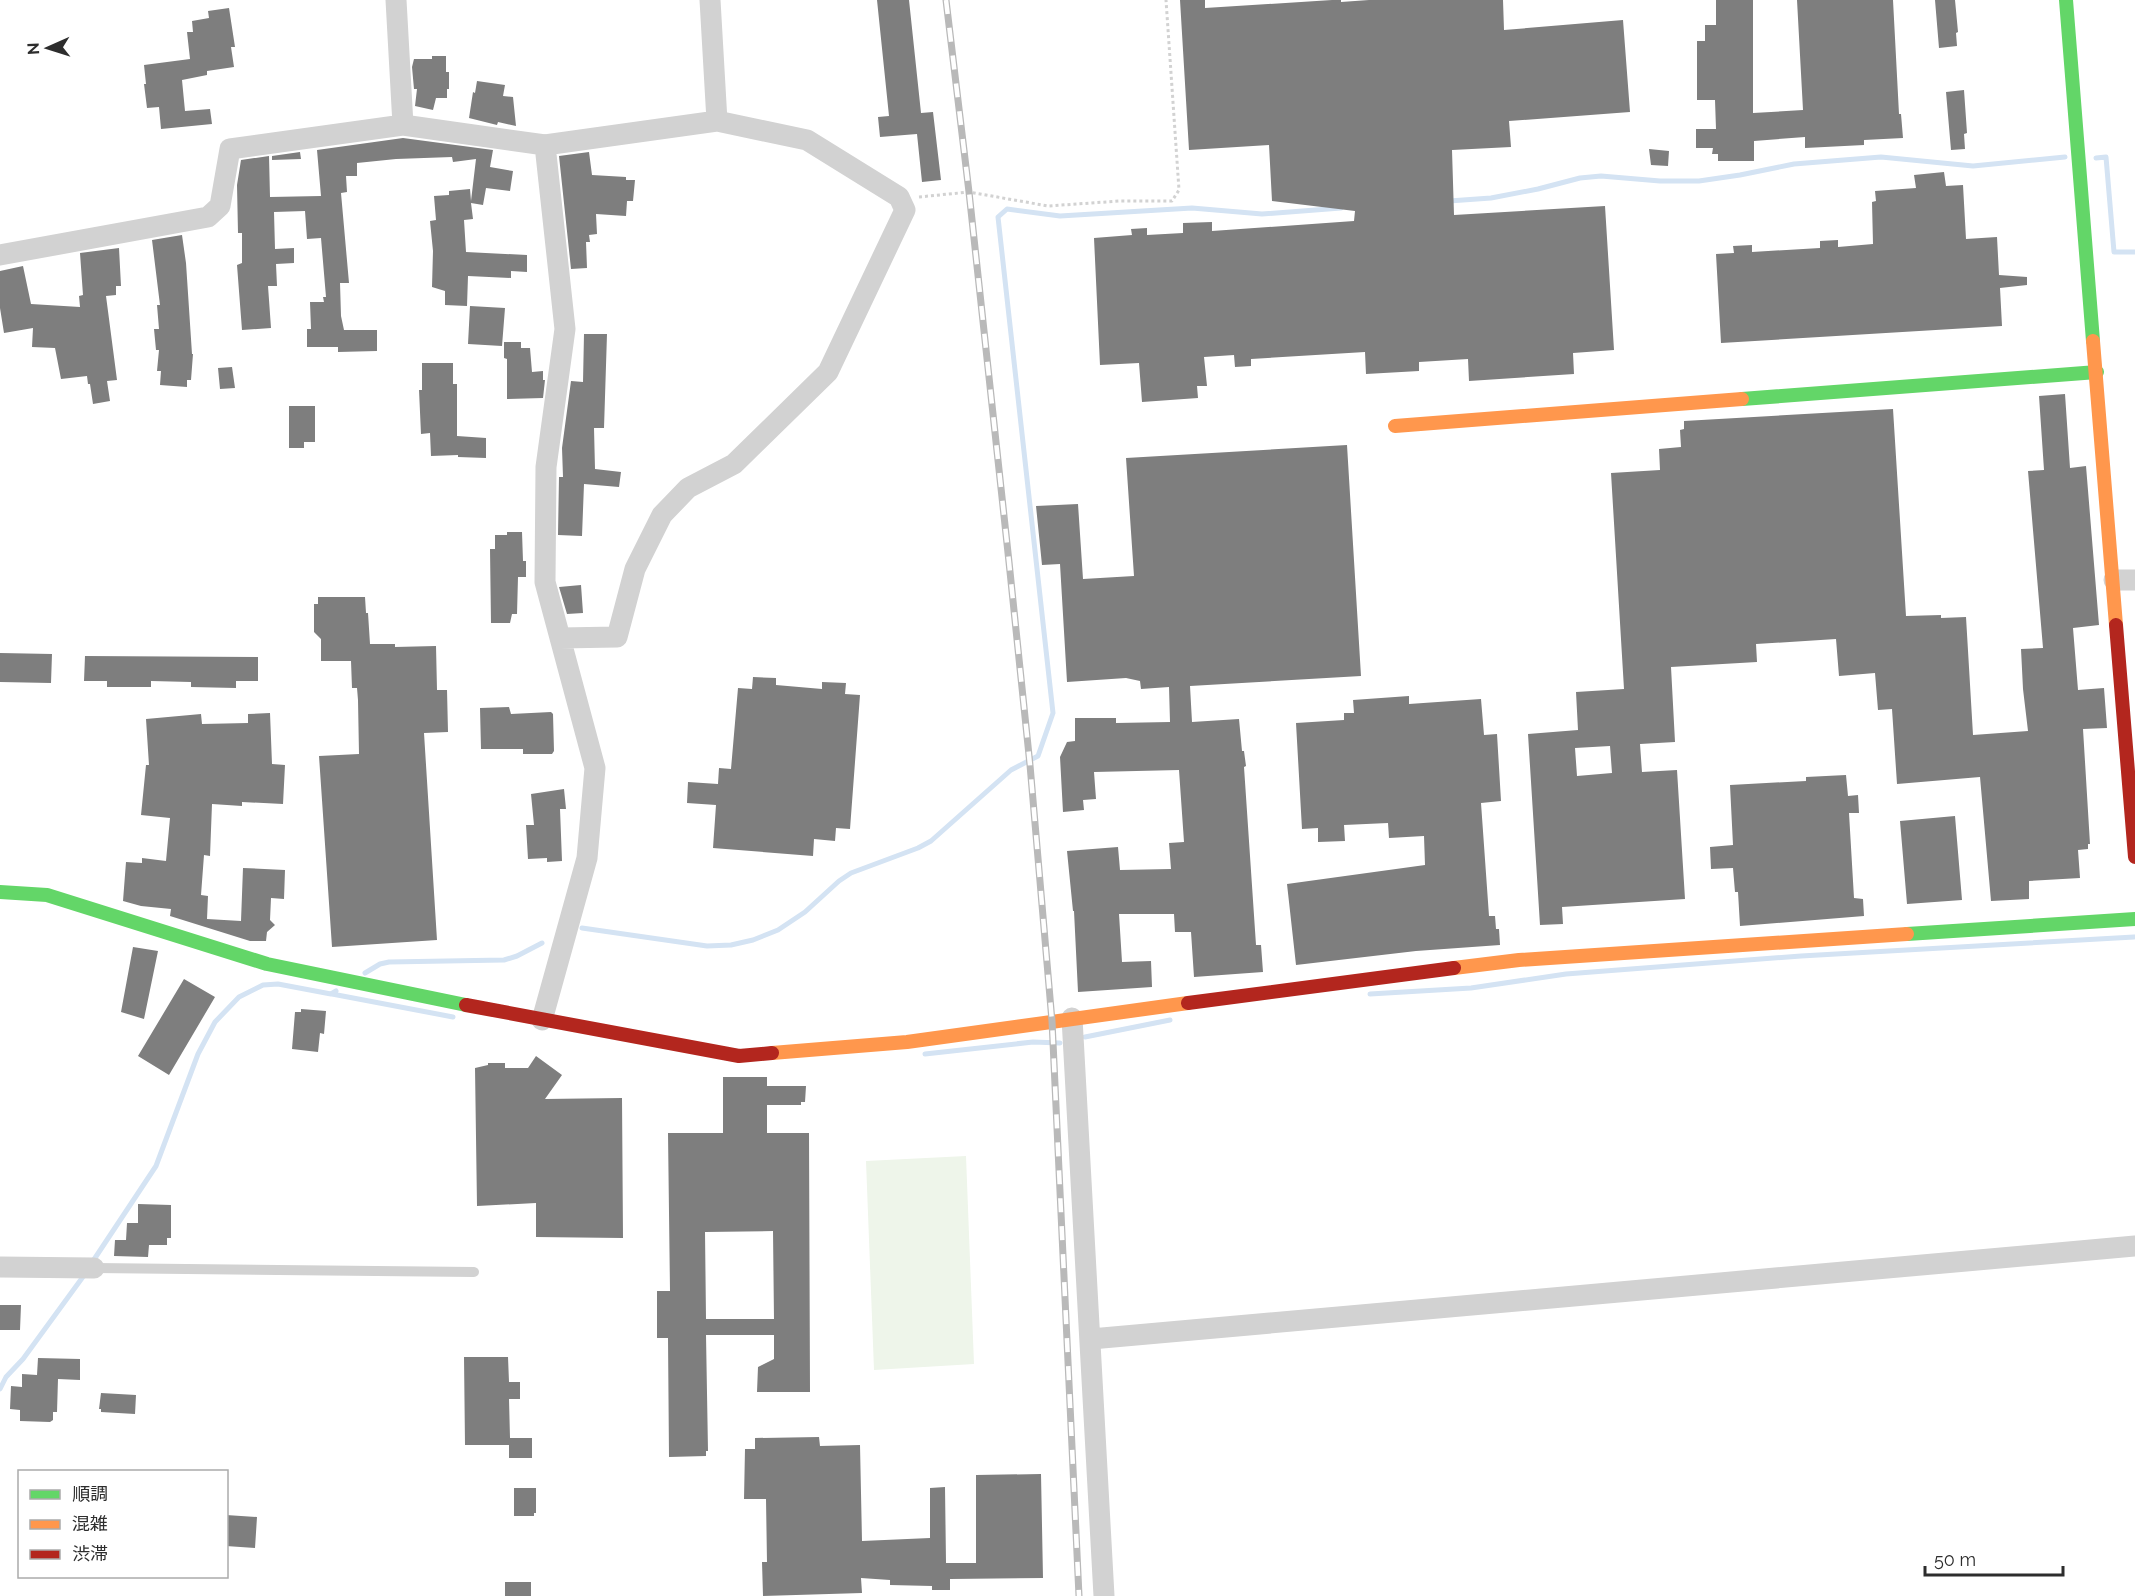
<svg xmlns="http://www.w3.org/2000/svg" width="2135" height="1596" viewBox="0 0 2135 1596" font-family="Raleway,'Noto Sans JP',sans-serif">
	<style>
		.green { fill: #eef5ea }
		.lines { fill: none; stroke-linecap: round; stroke-linejoin: round }
		.stream { stroke: #d4e3f3; stroke-width: 5 }
		.building { fill: #7e7e7e; fill-rule: evenodd }
		.path { stroke: #d2d2d2; stroke-width: 3; stroke-dasharray: 3 3; stroke-linecap: butt }
		.lane { stroke: #d2d2d2; stroke-width: 10 }
		.street { stroke: #d2d2d2; stroke-width: 21 }
		.fast { stroke: #63d668; stroke-width: 14 }
		.slow { stroke: #ff974d; stroke-width: 14 }
		.jam { stroke: #b3261e; stroke-width: 14 }
		.rail-casing { stroke: #b9b9b9; stroke-width: 7 }
		.rail { stroke: #fff; stroke-width: 4.5; stroke-dasharray: 14; stroke-linecap: butt }
	</style>
	<rect width="100%" height="100%" fill="#fff"/>
	<path class="green" d="M966,1156L974,1364L874,1370L866,1161Z"/>
	<g class="lines">
		<path class="stream" d="M2096,158L2106,157L2114,252H2135
			M1449,201L1491,198L1538,189L1580,178L1601,176L1660,181H1699L1740,175L1794,164L1881,157L1973,166L2065,157
			M582,928L707,946L731,945L753,940L778,930L805,912L839,881L851,873L918,848L931,841L1011,770L1038,756L1053,713L998,217L1007,209L1060,216L1192,208L1262,214L1341,208
			M365,973L380,964L389,962L504,960L517,956L542,943
			M332,994L453,1017
			M1370,994L1471,988L1566,974L1801,956L2134,937
			M1085,1037L1170,1020
			M925,1054L1033,1042L1060,1043
			M91,1264L156,1166L198,1054L215,1022L239,997L263,985L278,984L331,994L336,991
			M0,1389L6,1377L23,1359L85,1274"/>
	</g>
	<path class="building" d="M877,0H909L921,113L933,112L941,180L922,182L917,134L880,137L878,117L889,116Z
		M1180,0H1205V8L1332,0H1341V2L1369,0H1503L1504,30L1623,20L1630,112L1509,121L1511,147L1452,150L1454,215L1605,206L1614,350L1573,353L1574,374L1469,381L1468,359L1419,362V371L1366,374L1365,352L1251,359V366L1235,367L1234,355L1204,357L1207,386H1197L1198,398L1142,402L1139,363L1100,365L1094,238L1132,235L1131,229L1147,228V235L1183,233V223L1212,222V231L1354,221L1355,211L1272,201L1269,145L1189,150Z
		M1716,0H1753V113L1803,110L1797,0H1893L1899,114H1901L1903,138L1864,140V145L1805,148V137L1754,141V161H1718V154H1712L1713,148H1696V129H1716L1715,100H1697V41H1705V25H1716Z
		M1935,0H1955L1958,32L1956,33L1957,46L1939,48Z
		M229,8L235,47H231L234,67L207,71V75L182,80L185,111L210,109L212,124L161,129L159,107L147,108L144,84H146L144,65L190,59L187,32H193L192,21L209,18L208,11Z
		M432,56H446V72H449V89H447V98H436L433,110L415,106L417,89H414L412,67L414,59H432Z
		M477,81L505,85L503,96L513,97L516,126L498,122L497,125L469,118L473,92L475,93Z
		M1964,90L1967,133L1964,134L1965,149L1951,150L1946,92Z
		M403,138L493,150L490,167L513,171L510,191L486,188L483,205L471,203L473,219L464,220L466,252L527,255V272L511,271V278L468,276L467,306L445,305V291L432,287L433,251L430,221L436,220L434,196L449,195V191L470,189L471,201L476,159L453,162L452,157L396,159L357,163V176H346L347,192L341,193L349,283H340L341,316L344,330H377V351L338,352V347H307V329H311L310,302H324L323,297H326L321,238L307,239L305,211L274,212L275,249L294,248V263L276,264L277,286H268L271,328L242,330L237,265L242,263V233H238L237,185L241,160L269,156L270,197L321,196L317,150Z
		M1649,149L1669,151L1668,166L1651,165Z
		M300,152L301,159L272,160V156Z
		M589,152L592,175L626,177V180H635L633,201H627L626,216L596,214L597,234L589,235L590,242H586L587,268L571,269L559,156Z
		M1944,172L1946,186L1963,185L1966,239L1997,237L1999,275L2027,277V285L2000,288L2002,326L1721,343L1716,254L1734,253L1733,246L1752,245V252L1820,248V241L1838,240V247L1873,244L1872,202L1876,201L1875,191L1916,188L1914,175Z
		M182,235L186,263L192,354H193L191,380H187V387L160,385L161,371H157L159,350H156L154,329H159L157,305H160L152,240Z
		M119,248L121,286H116V295L106,296L117,380L107,381L110,401L93,404L90,384H88L87,376L61,379L55,348L32,347L33,328L4,333L0,308V271L23,266L31,304L80,307L79,296L83,295L80,253Z
		M470,306L505,308L502,346L468,344Z
		M584,334H607L604,428H594L595,469L621,472L619,487L584,484L582,536L558,535L559,477H563L562,448L571,381L583,382Z
		M504,342H521V348H530L532,372L543,371V380H545L543,398L507,399V359L504,358Z
		M422,363H453V384H457V436L486,438V458L458,457V455L431,456L430,433L421,434L419,390H422Z
		M232,367L235,388L220,389L218,368Z
		M2065,394L2070,468L2086,466L2099,625L2073,628L2078,690L2104,688L2107,728L2083,729L2090,844H2088V849L2078,850L2080,878L2029,881V899L1991,901L1980,777L1897,784L1892,709L1878,710L1875,673L1839,676L1836,639L1756,644L1757,662L1671,667L1675,742L1640,744L1642,772L1677,770L1685,899L1562,907L1563,924L1540,925L1528,734L1578,730L1576,692L1624,689L1611,473L1660,470L1659,449L1681,447L1680,430L1684,429V421L1893,409L1906,616L1941,615V618L1966,617L1973,735L2028,731L2023,689L2021,649L2043,648L2028,471L2044,470L2039,396ZM1610,746L1612,773L1577,776L1575,748Z
		M289,406H315V442H304V448H289Z
		M1347,445L1361,676L1190,686L1192,722L1239,719L1242,751H1244L1246,766L1244,767L1256,945H1261L1263,972L1194,977L1191,932H1175L1174,914H1119L1122,962L1151,961L1152,987L1078,992L1074,911H1073L1067,851L1118,847L1120,870L1171,869L1169,843L1184,842L1179,770L1094,772L1096,799L1083,800L1084,810L1063,812L1060,757L1067,742L1075,741V718H1116V723L1170,722L1169,687L1141,689L1140,681L1126,678L1067,682L1060,564L1042,565L1036,506L1078,504L1083,579L1134,576L1126,458Z
		M507,532H522L523,561H526V577H518L517,614H512L510,623H491L490,549H495V535H507Z
		M581,585L583,613L567,614L559,587Z
		M318,597H365L366,613H368L370,644H395V647L436,646L437,690H447L448,732L424,733L437,940L332,947L319,756L359,754L358,700L357,688H352L351,661H321V639L314,632V604H318Z
		M0,653L52,654L51,683L0,682Z
		M85,656L258,657V681H236V688L191,687V682L151,681V687H107V681H84Z
		M753,677L776,678V685L822,689V682L846,683L845,694L860,695L850,829L836,828L835,841L814,839L813,856L713,848L716,805L687,803L688,782L718,784L719,768L731,769L738,688L752,689Z
		M1409,696V704L1481,699L1484,735L1497,734L1501,801L1481,803L1489,916H1495L1496,929H1499L1500,945L1416,951L1296,965L1287,884L1425,865L1424,836L1389,838L1388,823L1344,825L1345,841L1318,842V828L1302,829L1296,723L1344,720V713H1354L1353,700Z
		M509,707L511,714L551,712L553,714L554,751L552,754H523V749H481L480,708Z
		M270,713L272,764L285,765L283,804L242,802V806L212,804L210,856L204,855L201,895L208,896L207,919L241,921L243,868L285,870L284,899L271,898L270,920L275,925L267,932L266,941H250L170,916L171,909L141,906L123,901L126,862L142,863V858L166,861L170,818L141,815L146,765H149L146,719L201,714L202,724L248,723V714Z
		M1846,775L1848,796L1858,795L1859,813H1849L1854,898L1863,899L1864,916L1740,926L1738,892H1735L1733,868L1711,869L1710,847L1733,845L1730,785L1806,781V777Z
		M564,789L566,809H560L562,861L547,862V858L528,859L526,825H534L531,794Z
		M1955,816L1962,900L1907,904L1900,821Z
		M133,947L158,951L144,1019L121,1012Z
		M184,979L215,997L169,1075L138,1056Z
		M301,1009L326,1011L324,1034L320,1033L318,1052L292,1049L295,1012H301Z
		M536,1056L562,1075L545,1099L622,1098L623,1238L536,1237V1203L477,1206L475,1068L488,1065V1063H505V1068H528Z
		M723,1077H767V1086H806L805,1102H801V1105H767V1133H809L810,1392H757L758,1367L774,1359V1335H706L708,1451H706V1456L669,1457L668,1338H657V1291H670L668,1133H723ZM773,1231L774,1319H706L705,1232Z
		M138,1204L171,1205V1238H167V1245H149L148,1257L114,1256L115,1240H126L127,1223H138Z
		M0,1305H21L20,1330H0Z
		M464,1357H508L509,1382H520V1399H509L510,1438H532V1458H509V1445H465Z
		M38,1358L80,1359V1380L58,1379L57,1412H53V1420L50,1422L20,1421V1410L10,1409L11,1386L22,1387V1374L37,1375Z
		M101,1393L136,1395L135,1414L101,1412V1409H99Z
		M819,1437L820,1446L860,1445L862,1541L930,1538V1488L945,1487L946,1563H976V1475L1041,1474L1043,1578L950,1579V1590H932V1586L890,1585V1580L861,1578L862,1593L763,1596L762,1562H767L766,1499H744L745,1449H755V1438Z
		M514,1488H536V1513H534V1516H514Z
		M226,1515L257,1517L255,1548L226,1546Z
		M505,1582H531V1596H505Z"/>
	<g class="lines">
		<path class="path" d="M919,197L969,192L1048,206L1120,201H1172L1179,190L1166,0"/>
		<path class="lane" d="M94,1268L474,1272"/>
		<path class="street" d="M396,0L403,125
			M0,255L208,217L220,206L230,149L403,125L545,145L717,121L710,0
			M2114,580H2135
			M560,638L617,637L635,569L662,515L688,488L734,464L828,372L905,210L899,197L807,140L717,121
			M1072,1018L1104,1596
			M542,1020L587,858L595,768L545,582L546,467L565,329L545,145
			M0,1267L94,1268
			M1091,1339L2135,1246"/>
		<path class="fast" d="M2066,0L2093,341
			M1742,399L2097,372
			M0,892L47,895L267,964L466,1005
			M1907,934L2135,919"/>
		<path class="slow" d="M2093,341L2116,625
			M1395,426L1742,399
			M1454,968L1519,960L1907,934
			M772,1053L907,1042L1188,1003"/>
		<path class="jam" d="M2116,625L2135,857
			M1188,1003L1454,968
			M466,1005L739,1056L772,1053"/>
		<g class="rail-casing">
			<path id="rail" d="M946,0L969,192L1009,562L1030,765L1052,1021L1079,1596"/>
		</g>
		<use href="#rail" class="rail"/>
	</g>
	<rect x="18" y="1470" width="210" height="108" fill="#ffffff" stroke="#ababab" stroke-width="1.5"/>
	<rect x="30" y="1490" width="30" height="9" fill="#63d668" stroke="#ababab" stroke-width="1.5"/>
	<text x="72" y="1500" font-size="18" fill="#2d2d2d">順調</text>
	<rect x="30" y="1520" width="30" height="9" fill="#ff974d" stroke="#ababab" stroke-width="1.5"/>
	<text x="72" y="1530" font-size="18" fill="#2d2d2d">混雑</text>
	<rect x="30" y="1550" width="30" height="9" fill="#b3261e" stroke="#ababab" stroke-width="1.5"/>
	<text x="72" y="1560" font-size="18" fill="#2d2d2d">渋滞</text>
	<g transform="translate(48 48) rotate(267)" stroke="#ffffff" stroke-width="4.5" paint-order="stroke">
	<path d="M0-4.5L10 22L0 15L-10 22Z" fill="#2d2d2d"/>
	<text y="-9" font-size="16" font-weight="bold" text-anchor="middle" fill="#2d2d2d">N</text>
	</g>
	<path d="M1925 1566v9h138v-9" fill="none" stroke="#2d2d2d" stroke-width="3"/>
	<text x="1934" y="1566" font-size="18" fill="#2d2d2d" stroke="#ffffff" stroke-width="4.5" paint-order="stroke">50 m</text>
</svg>
